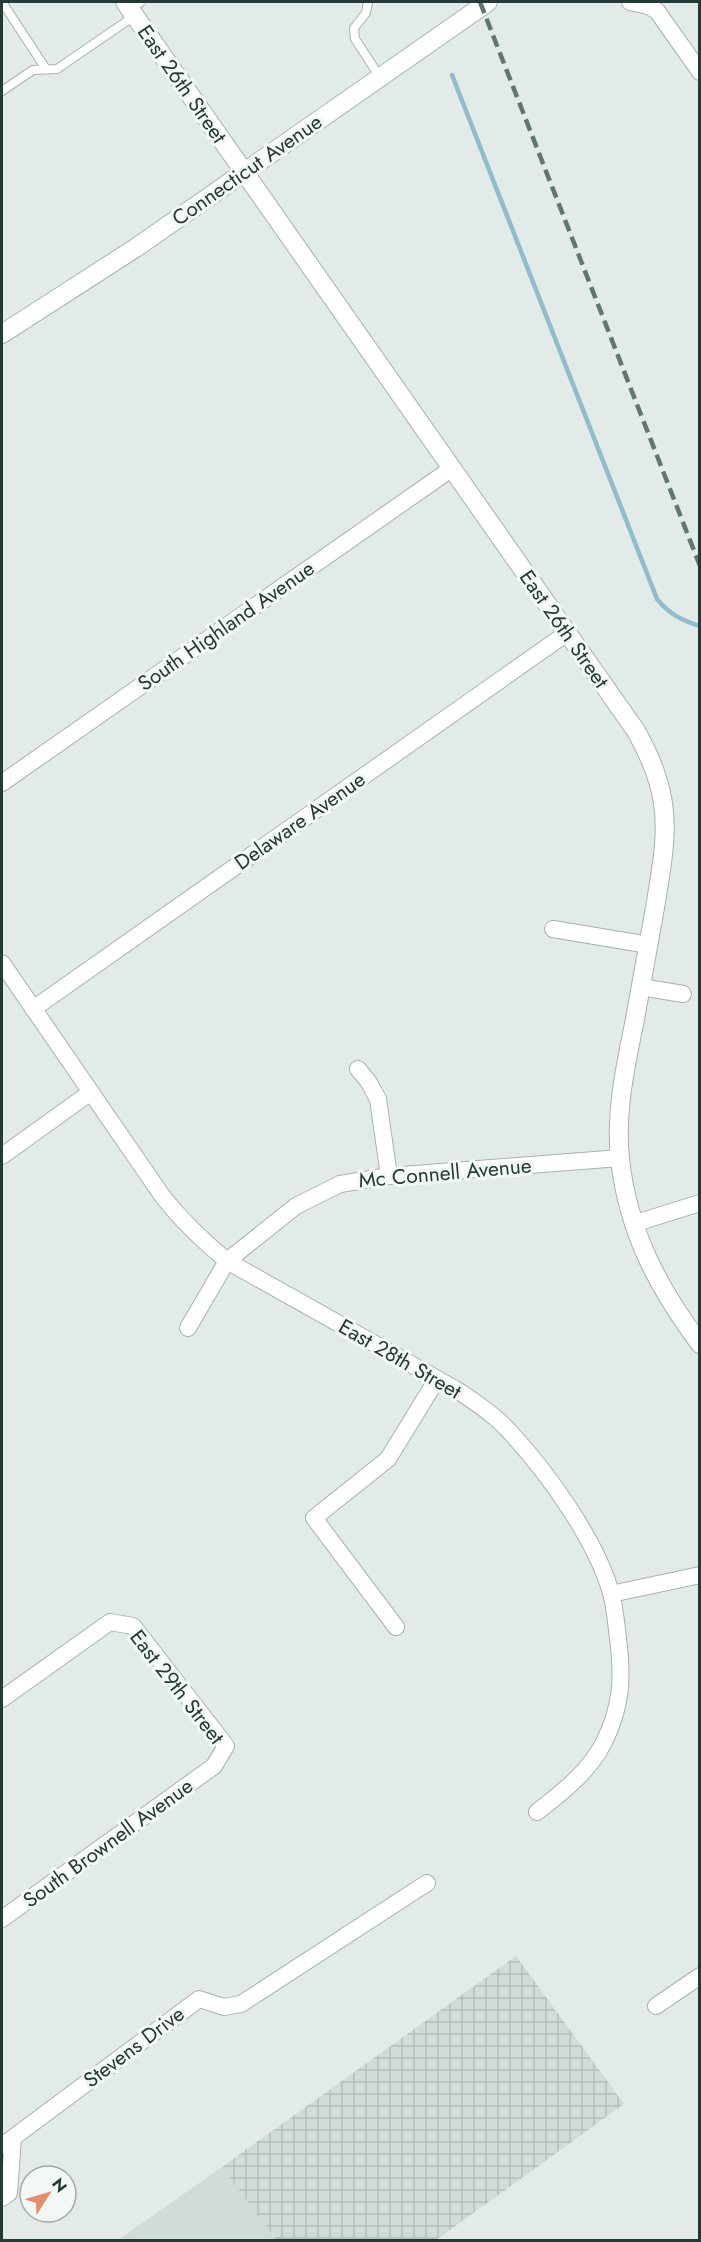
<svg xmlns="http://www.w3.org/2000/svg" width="701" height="2242" viewBox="0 0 701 2242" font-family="Jost,sans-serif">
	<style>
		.built { fill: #d1dbd7 }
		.industrial { fill: url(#industrial-grid) }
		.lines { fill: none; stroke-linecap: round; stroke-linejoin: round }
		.stream { stroke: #91bdca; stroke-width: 4.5 }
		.service-casing { stroke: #a6b2af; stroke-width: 10 }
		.minor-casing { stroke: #a6b2af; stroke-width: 18 }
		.tertiary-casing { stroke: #a6b2af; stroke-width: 20 }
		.secondary-casing { stroke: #a2b6b0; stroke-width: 20 }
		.service { stroke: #fff; stroke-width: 8 }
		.minor { stroke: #fff; stroke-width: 16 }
		.tertiary { stroke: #fff; stroke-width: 18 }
		.secondary { stroke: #fff; stroke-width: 18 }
		.rail { stroke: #5f7671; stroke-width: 4.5; stroke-dasharray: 12 6; stroke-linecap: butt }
		.labels { text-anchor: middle; stroke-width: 6; stroke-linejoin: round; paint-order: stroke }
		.street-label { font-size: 21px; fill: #243a36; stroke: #f3f8f6 }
	</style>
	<defs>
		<pattern id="industrial-grid" width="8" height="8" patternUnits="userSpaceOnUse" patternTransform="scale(1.5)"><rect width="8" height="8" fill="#d1dbd7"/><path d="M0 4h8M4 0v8" fill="none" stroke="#b3bdb9"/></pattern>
	</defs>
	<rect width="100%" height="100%" fill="#e3ebe8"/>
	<path class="built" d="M222,2167L276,2240H118Z"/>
	<path class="industrial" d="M516,1956L624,2104L436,2240H276L222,2167Z"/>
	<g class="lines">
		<path class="stream" d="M452,75L657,599C669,614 681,620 700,626"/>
		<g class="service-casing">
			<path id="service" d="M2,2L46,69
				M368,2L366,13L354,28L355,39L380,77
				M2,91L33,70L57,69L127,21L130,9L141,2"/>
		</g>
		<g class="minor-casing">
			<path id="minor" d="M630,2L648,6L657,11L700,72
				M2,783L451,469
				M553,929L649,945
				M2,963L163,1197C182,1221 203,1241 227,1261L457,1390C476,1403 495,1415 510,1432C548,1473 596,1540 611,1593C615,1607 616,1623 618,1638C623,1678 622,1707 603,1744C588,1773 562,1792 537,1812
				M641,987L683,994
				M33,1009L567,633
				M358,1069L368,1081L378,1099L389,1176
				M2,1156L91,1092
				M633,1224L700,1203
				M188,1328L227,1261L296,1206L340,1184L389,1176L620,1158
				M611,1594L700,1575
				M396,1627L314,1518L388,1459L437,1379
				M2,1699L110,1622L133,1626L226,1746L214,1766L2,1919
				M656,2006L700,1976
				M2,2146L199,1999L224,2007L241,2004L427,1883
				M2,2198L9,2193L13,2138"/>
		</g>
		<g class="tertiary-casing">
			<path id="tertiary" d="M125,2L636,731C649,754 659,776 663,803C668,836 661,869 656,902C649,941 642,980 635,1019C626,1064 615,1111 620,1159C628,1231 657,1286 700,1344"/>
		</g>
		<g class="secondary-casing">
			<path id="secondary" d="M2,334L137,247L488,2"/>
		</g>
		<use href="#service" class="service"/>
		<use href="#minor" class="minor"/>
		<use href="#tertiary" class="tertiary"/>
		<use href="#secondary" class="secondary"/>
		<path class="rail" d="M480,2L700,566"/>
	</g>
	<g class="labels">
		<g class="street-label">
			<text transform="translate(182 84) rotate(55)" y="7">East 26th Street</text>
			<text transform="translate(247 170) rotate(-35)" y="7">Connecticut Avenue</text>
			<text transform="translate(226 626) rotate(-35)" y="7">South Highland Avenue</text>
			<text transform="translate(564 629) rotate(55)" y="7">East 26th Street</text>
			<text transform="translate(300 821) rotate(-35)" y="7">Delaware Avenue</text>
			<text transform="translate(445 1173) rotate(-5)" y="7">Mc Connell Avenue</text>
			<text transform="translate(400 1359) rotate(30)" y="7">East 28th Street</text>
			<text transform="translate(177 1687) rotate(52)" y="7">East 29th Street</text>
			<text transform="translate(108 1843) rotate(-36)" y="7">South Brownell Avenue</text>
			<text transform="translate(134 2047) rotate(-37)" y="7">Stevens Drive</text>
		</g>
	</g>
	<rect width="701" height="2242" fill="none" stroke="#243a36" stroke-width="6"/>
	<g transform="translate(48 2194) rotate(53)"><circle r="28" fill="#f3f8f6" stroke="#a0aca9" stroke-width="1.5"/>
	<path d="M0-4.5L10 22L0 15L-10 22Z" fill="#e38f69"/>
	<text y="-9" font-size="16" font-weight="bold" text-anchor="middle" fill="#243a36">N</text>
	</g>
</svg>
